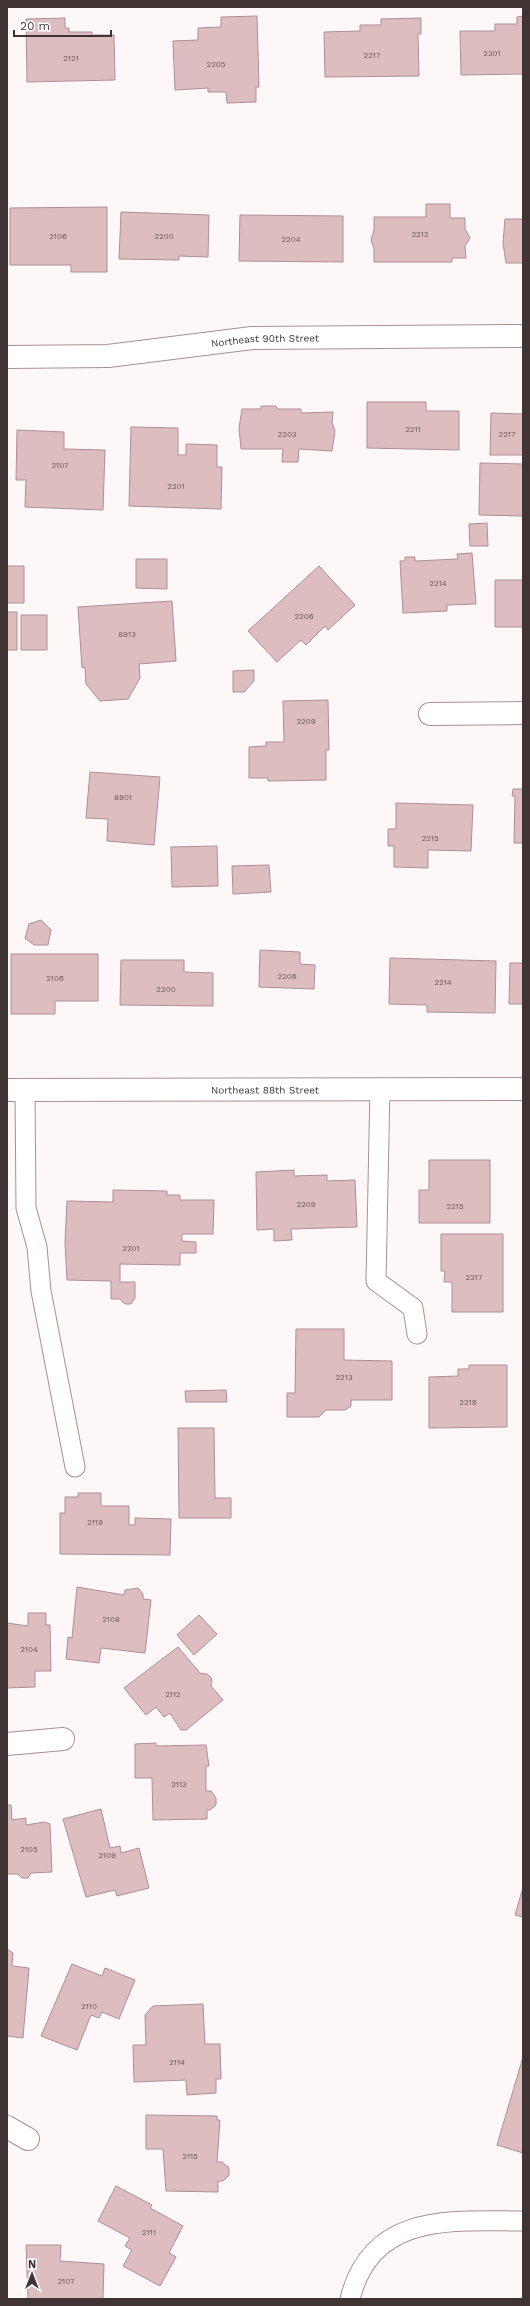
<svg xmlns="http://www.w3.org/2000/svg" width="530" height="2306" viewBox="0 0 530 2306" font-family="'Work Sans',sans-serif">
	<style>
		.building { fill: #debdc1; stroke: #ad8f93 }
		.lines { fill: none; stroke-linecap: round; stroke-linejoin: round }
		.service-casing { stroke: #ac8e92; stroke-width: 21 }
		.minor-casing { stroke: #ac8e92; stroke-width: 24 }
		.tertiary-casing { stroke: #ac8e92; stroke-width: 24 }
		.service { stroke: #fff; stroke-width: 19 }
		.minor { stroke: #fff; stroke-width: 22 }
		.tertiary { stroke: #fff; stroke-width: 22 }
		.labels { text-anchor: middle; stroke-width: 3; stroke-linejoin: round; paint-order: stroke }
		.number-label { font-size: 8px; fill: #685657 }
		.street-label { font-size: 10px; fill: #403334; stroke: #fff }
	</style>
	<rect width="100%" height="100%" fill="#fef7f8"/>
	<path class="building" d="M257,16L259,87H256V102L227,103L226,92H208V88L175,90L173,41L198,40V28L221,27V17Z
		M523,16V74L461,75L460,31H495V24H517V17Z
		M65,18V28H69V32H92V35H114L115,80L27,82L26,19Z
		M421,18V34H418L419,76L325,77L324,32L360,31V25H381V19Z
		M426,204H450V218H465V229L470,238L465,246L466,258H452V262H374V249L371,240L374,230V217H426Z
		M107,207V272H71V265H10V208Z
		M121,212L209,215L208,257L179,256V260L119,259Z
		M240,215L343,216V262L239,261Z
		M505,219H523V263H506L503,243Z
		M367,402H426V411H459V450L367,448Z
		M261,406H276L277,409H301V413L333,412L332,422L335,431L332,451L299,449L298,462H282L283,449H241L239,428L242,409H261Z
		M491,413L523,414V455H490Z
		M131,427L178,428V455H186V444L217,445V467H222L221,509L129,506Z
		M17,430L64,432V449L105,450L103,510L25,507L26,480H16Z
		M480,463L523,464V516L479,515Z
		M487,523L488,546H470L469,524Z
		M472,553L476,604L447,605V611L403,613L400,561H405V557H415V561L458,559L457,554Z
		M136,559H167V589L136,588Z
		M7,566H24V603H7Z
		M319,566L355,605L328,630L325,626L306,645L301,640L277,662L248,631Z
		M495,580H523V627H495Z
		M172,601L176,661L139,664L140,678L128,699L100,701L86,684L85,667L82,668L78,607Z
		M7,612H17V650H7Z
		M21,615H47V650H21Z
		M254,670V681L244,692H233V671Z
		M328,700L329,750H326V780L268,781V778H249V747L266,746V742H284L283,701Z
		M90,772L160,777L154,845L107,841L108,819L86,818Z
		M513,789H523V843H514L515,796H512Z
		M396,803L473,805L471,851L428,850V868L394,867V846H388V829H396Z
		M217,846L218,886L172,887L171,847Z
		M269,865L271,892L233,894L232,866Z
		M41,920L51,930L48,945H34L25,938L29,924Z
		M260,950L300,952V964L315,965L314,989L259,987Z
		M11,954H98V1001H55V1014H11Z
		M390,958L496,961L495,1013L427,1012V1005L389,1004Z
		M121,960H184V972L213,973V1006L120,1005Z
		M510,963H523V1004H509Z
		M429,1160H490V1223H419V1190H429Z
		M294,1170V1176L327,1175V1181L355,1180L357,1227L291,1229L292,1240L274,1241V1229L257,1230L256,1172Z
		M113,1190L167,1191V1195H180V1200H214L213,1234H182V1241L196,1242V1253H180V1265L120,1264V1282H135V1298L131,1304H125L120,1299H111V1281L67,1280L65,1242L67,1201L113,1202Z
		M441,1234H503V1312H452V1282H444L445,1271H441Z
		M296,1329H344V1360L392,1361V1400H351V1406L345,1410H326L319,1417H287V1393H295Z
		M469,1365H507V1427L429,1428V1377L458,1376V1369H469Z
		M226,1390L227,1402H186L185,1391Z
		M178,1428H214L215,1498H231V1518H179Z
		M78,1493H101V1506H129V1525H135V1518L171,1519L170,1555L60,1554V1513H65V1497H78Z
		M77,1587L124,1595L125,1590L138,1588L143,1594V1599L151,1600L145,1653L101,1648L99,1663L66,1659L68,1637L72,1638Z
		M28,1613H46V1625H50L51,1671H35V1687L7,1688V1623L28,1626Z
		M199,1615L217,1634L194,1655L177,1635Z
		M178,1647L200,1673L207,1674L212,1679L211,1686L223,1700L186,1730H181L170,1713L164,1717L156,1707L146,1715L124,1688Z
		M156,1743V1746L206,1745L209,1766H206V1791H211L216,1798V1805L210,1810H207V1819L153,1820L152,1778H135V1744Z
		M7,1805H11L12,1820L26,1818V1825L45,1822L50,1824L52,1872L31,1873L28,1878H22L18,1874H7Z
		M101,1809L110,1848L120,1846L121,1853L139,1848L149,1888L117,1896L115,1890L86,1897L63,1819Z
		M523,1887V1917L515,1915Z
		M7,1949L13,1953L12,1966L29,1968L23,2038L7,2036Z
		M72,1964L102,1976L105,1968L135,1980L119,2019L102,2012L99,2018L91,2015L77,2050L41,2036Z
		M203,2004L205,2044H220L221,2079H216V2093L187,2095L186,2080L134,2082L133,2045H146L145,2015L153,2006Z
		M523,2057V2153L497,2145Z
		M146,2115L217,2116V2120H220L217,2162H222L229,2168V2175L223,2181H218V2192L166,2191L163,2149H146Z
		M116,2186L152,2205L150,2208L183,2226L169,2253L176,2257L160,2286L123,2266L132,2250L125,2246L130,2238L98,2221Z
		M26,2245H61L60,2261L104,2264L103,2299H28Z"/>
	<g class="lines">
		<g class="service-casing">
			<path id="service" d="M380,1088L376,1281L413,1308L417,1334
				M25,1089L26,1208L37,1247L41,1291L75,1467
				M350,2299C372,2212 451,2221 523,2221"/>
		</g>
		<g class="minor-casing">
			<g id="minor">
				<path id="s1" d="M7,357L108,356L252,338L523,336"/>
				<path d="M430,714L523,713"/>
				<path d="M7,1744L63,1739"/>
				<path d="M7,2127L28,2139"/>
			</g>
		</g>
		<g class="tertiary-casing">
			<g id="tertiary">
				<path id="s2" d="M7,1090L523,1089"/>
			</g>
		</g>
		<use href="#service" class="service"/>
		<use href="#minor" class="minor"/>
		<use href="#tertiary" class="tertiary"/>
	</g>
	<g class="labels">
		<g class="number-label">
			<text x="492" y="56">2301</text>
			<text x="372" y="58">2217</text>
			<text x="71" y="61">2121</text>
			<text x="216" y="67">2205</text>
			<text x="420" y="237">2212</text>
			<text x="58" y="239">2106</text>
			<text x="164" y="239">2200</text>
			<text x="291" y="242">2204</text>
			<text x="413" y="432">2211</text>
			<text x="287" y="437">2203</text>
			<text x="507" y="437">2217</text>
			<text x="60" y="468">2107</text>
			<text x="176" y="489">2201</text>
			<text x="438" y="586">2214</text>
			<text x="304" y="619">2206</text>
			<text x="127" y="637">8913</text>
			<text x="306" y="724">2209</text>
			<text x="123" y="800">8901</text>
			<text x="430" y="841">2215</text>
			<text x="287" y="979">2206</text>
			<text x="55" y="981">2106</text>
			<text x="443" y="985">2214</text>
			<text x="166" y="992">2200</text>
			<text x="306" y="1207">2209</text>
			<text x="455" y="1209">2215</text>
			<text x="131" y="1251">2201</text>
			<text x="474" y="1280">2217</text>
			<text x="344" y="1380">2213</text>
			<text x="468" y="1405">2219</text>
			<text x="95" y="1525">2119</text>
			<text x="111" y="1622">2108</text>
			<text x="29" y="1652">2104</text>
			<text x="173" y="1697">2112</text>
			<text x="179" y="1787">2113</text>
			<text x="29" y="1852">2105</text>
			<text x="107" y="1858">2109</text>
			<text x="89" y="2009">2110</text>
			<text x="177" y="2065">2114</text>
			<text x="190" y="2159">2115</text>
			<text x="149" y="2235">2111</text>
			<text x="66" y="2284">2107</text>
		</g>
		<g class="street-label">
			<text dy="4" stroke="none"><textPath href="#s1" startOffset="259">Northeast 90th Street</textPath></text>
			<text dy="4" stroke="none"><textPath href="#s2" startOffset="258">Northeast 88th Street</textPath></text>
		</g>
	</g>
	<rect width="530" height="2306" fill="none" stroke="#403334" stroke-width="16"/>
	<g transform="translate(32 2274)" stroke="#ffffff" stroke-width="3" paint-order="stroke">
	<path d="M0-3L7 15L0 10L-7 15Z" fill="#403334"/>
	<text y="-6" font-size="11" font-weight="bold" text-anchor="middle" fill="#403334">N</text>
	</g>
	<path d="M14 30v6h97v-6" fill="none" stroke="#403334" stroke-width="2"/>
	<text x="20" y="30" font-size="12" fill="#403334" stroke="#ffffff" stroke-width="3" paint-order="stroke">20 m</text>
</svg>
